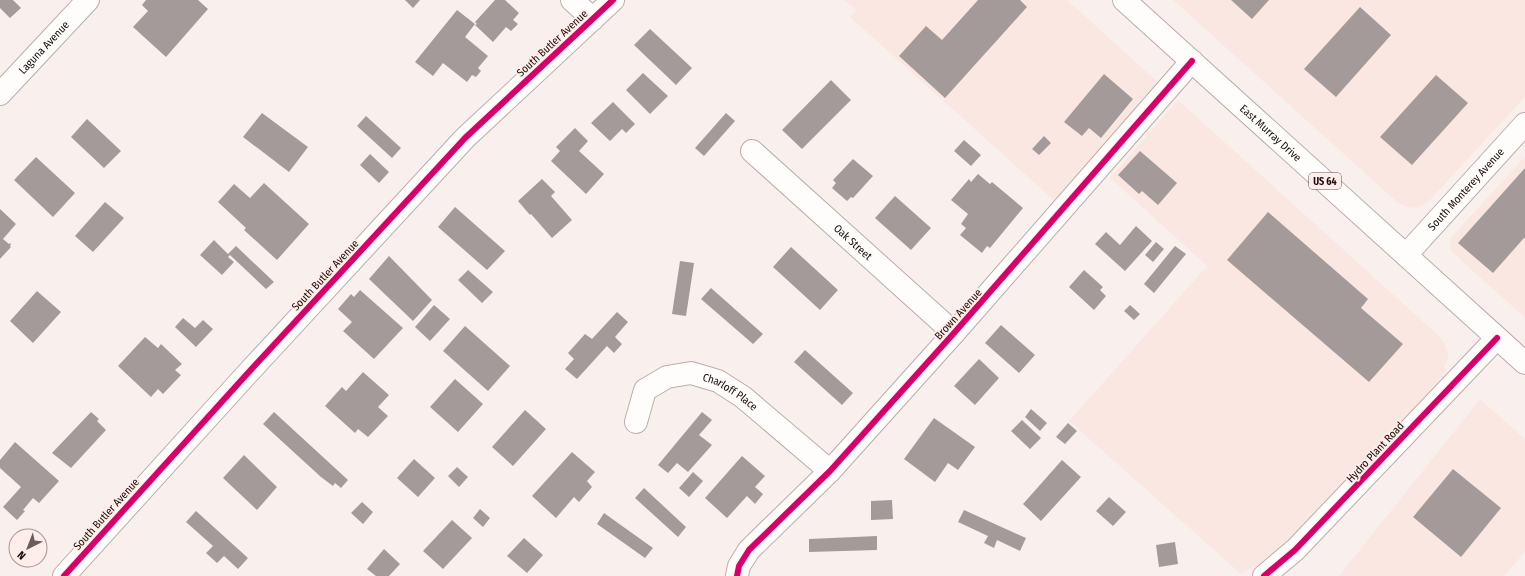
<svg xmlns="http://www.w3.org/2000/svg" width="1525" height="576" viewBox="0 0 1525 576" font-family="'Fira Sans Condensed',sans-serif">
	<style>
		.built { fill: #fbe7e1 }
		.building { fill: #a59a9a }
		.lines { fill: none; stroke-linecap: round; stroke-linejoin: round }
		.minor-casing { stroke: #b9aeab; stroke-width: 24 }
		.highway-casing { stroke: #b9aeab; stroke-width: 24 }
		.minor { stroke: #fefdfc; stroke-width: 22 }
		.highway { stroke: #fefdfc; stroke-width: 22 }
		.cycleway-casing { stroke: #feede9; stroke-width: 8 }
		.cycleway { stroke: #d6006c; stroke-width: 6 }
		.labels { text-anchor: middle; stroke-width: 4; stroke-linejoin: round; paint-order: stroke }
		.shield { fill: #feede9; stroke: #5f514d; stroke-width: 1 }
		.shield-label { font-size: 10px; font-weight: bold; fill: #1b0e0a }
		.street-label { font-size: 11px; fill: #1b0e0a; stroke: #feede9 }
	</style>
	<rect width="100%" height="100%" fill="#f9f0ee"/>
	<path class="built" d="M844,0H1067L1158,82L1057,203L850,17L856,10Z
		M1173,0H1525V97L1429,201L1419,207L1415,208L1403,206L1397,202Z
		M1178,100L1439,336L1444,342L1448,353V357L1444,367L1447,370L1430,391L1291,537L1276,551L1264,561L1241,574L1069,421L1207,266L1110,178Z
		M1525,157V318L1452,252L1450,246L1451,238L1454,234Z
		M1480,399L1525,439V552L1504,576H1339Z"/>
	<path class="building" d="M0,0H13L21,8L10,18L0,8Z
		M146,0H198L208,9L166,57L133,27L148,11L142,5Z
		M405,0H420L413,8Z
		M495,0H505L519,13L513,20L518,24L511,31L506,27L493,42L475,25L477,24L475,22Z
		M978,0H1020L1027,7L945,98L899,56L926,26L942,40Z
		M1231,0H1269L1252,19Z
		M1360,7L1391,35L1336,97L1304,69Z
		M457,10L475,24L465,37L488,56L478,68L481,71L476,77L472,75L467,82L443,63L433,76L415,62Z
		M650,29L692,68L676,85L634,45Z
		M643,73L668,96L650,114L626,90Z
		M1104,74L1133,99L1101,138L1089,128L1082,136L1064,122Z
		M1436,75L1468,103L1412,165L1380,137Z
		M831,80L851,100L802,149L782,130Z
		M613,102L635,124L626,133L622,129L610,141L591,123Z
		M262,113L308,147L289,172L243,137Z
		M726,113L735,121L704,156L695,148Z
		M366,116L401,148L392,158L357,126Z
		M87,119L121,151L104,168L71,137Z
		M575,128L588,141L579,151L604,174L586,194L551,161L560,151L556,147Z
		M1044,136L1051,143L1039,155L1032,149Z
		M964,140L981,155L971,166L954,151Z
		M1140,151L1177,183L1158,205L1142,191L1139,194L1118,175Z
		M370,154L389,172L379,183L360,165Z
		M36,157L75,193L53,217L14,180Z
		M853,159L873,176L853,198L851,197L847,201L832,188L836,183L833,180Z
		M1525,168V239L1524,238L1493,273L1458,243Z
		M978,174L990,184L992,182L1023,208L990,248L987,246L982,253L960,235L966,228L961,224L968,214L951,200L969,179L971,182Z
		M542,179L555,192L551,196L572,220L552,238L531,214L530,215L518,201Z
		M264,183L309,224L277,260L244,230L246,228L218,202L234,184L250,198Z
		M895,196L931,228L911,250L875,218Z
		M105,202L124,218L93,252L75,236Z
		M455,207L505,251L487,270L438,227Z
		M0,209L16,224L3,239L9,244L10,243L11,244L10,246L11,247L0,259Z
		M1268,212L1368,299L1361,308L1403,344L1369,382L1227,260Z
		M1136,226L1152,241L1125,271L1095,244L1106,232L1120,245Z
		M214,240L228,254L236,246L274,282L266,289L230,255L228,257L234,262L222,275L200,255Z
		M1156,242L1164,249L1153,262L1145,255Z
		M1175,246L1186,254L1154,293L1144,284Z
		M791,247L838,290L820,310L773,267Z
		M389,256L432,300L413,321L369,279Z
		M680,261L694,263L686,316L672,314Z
		M468,270L493,292L482,303L458,280Z
		M1084,270L1103,287L1100,290L1106,296L1094,310L1069,287Z
		M711,288L763,334L753,344L701,299Z
		M360,290L403,328L374,359L343,331L352,322L338,309L351,294L354,297Z
		M37,291L61,312L33,343L10,321Z
		M434,305L450,319L430,341L415,327Z
		M1130,305L1140,314L1134,320L1124,311Z
		M617,312L628,322L615,337L622,344L614,353L607,346L577,379L565,369L574,359L568,353L585,334L592,339Z
		M183,318L195,328L203,320L213,329L196,347L175,327Z
		M1001,325L1035,355L1019,373L985,343Z
		M465,326L510,366L488,391L443,351Z
		M145,337L158,348L161,344L182,364L175,370L181,375L163,394L158,389L151,397L118,366Z
		M805,350L853,393L842,405L794,362Z
		M979,359L999,378L975,405L954,386Z
		M363,372L389,395L378,407L388,416L368,437L358,429L355,433L325,406L342,387L346,391Z
		M455,379L483,404L458,432L430,407Z
		M1031,409L1047,423L1040,431L1025,417Z
		M525,410L546,429L513,466L492,447Z
		M91,412L99,419L97,421L106,430L71,468L52,453Z
		M274,412L348,480L341,488L335,483L333,486L321,477L263,424Z
		M702,412L712,420L699,435L712,445L688,472L677,463L668,473L658,465Z
		M934,418L975,447L958,470L948,463L935,482L904,459Z
		M1022,420L1041,438L1030,449L1011,431Z
		M1068,423L1077,431L1065,444L1056,437Z
		M15,442L59,481L39,503L33,498L23,510L25,511L17,520L3,507L21,487L0,468V460Z
		M572,452L595,472L587,481L592,487L579,502L574,497L556,518L532,496Z
		M244,455L277,487L257,510L223,478Z
		M742,456L765,476L755,487L763,494L755,504L747,496L727,518L705,498Z
		M414,459L435,478L418,497L397,478Z
		M1062,460L1081,477L1041,521L1023,504Z
		M457,467L468,477L459,487L448,476Z
		M1453,469L1501,508L1461,557L1413,517Z
		M693,472L703,481L689,497L679,488Z
		M644,488L686,527L678,537L635,498Z
		M1109,497L1126,512L1113,526L1096,511Z
		M892,500L893,519L871,520V501Z
		M362,502L373,512L363,524L351,513Z
		M480,509L490,518L483,527L473,518Z
		M964,510L1026,538L1020,551L997,540L994,548L984,543L988,536L958,522Z
		M196,511L248,558L238,569L224,556L217,563L206,553L213,546L186,522Z
		M604,513L653,548L645,558L597,524Z
		M452,520L472,538L443,569L423,551Z
		M877,536V550L809,552V539Z
		M524,538L543,555L527,573L507,556Z
		M1175,542L1178,564L1159,567L1156,545Z
		M384,549L400,564L389,576H376L367,569Z"/>
	<g class="lines">
		<g class="minor-casing">
			<g id="minor">
				<path d="M572,0L593,19"/>
				<path id="s1" d="M0,94L88,0"/>
				<path id="s2" d="M752,151L954,333"/>
				<path id="s3" d="M1406,255L1525,124"/>
				<path id="s4" d="M636,422L645,390L667,377L691,373L718,381L743,397L830,471"/>
				<path d="M64,576L247,374L465,138L613,0"/>
				<path d="M737,576L739,566L749,550L830,471L954,333L1192,61"/>
				<path d="M1264,576L1295,550L1497,338"/>
			</g>
		</g>
		<g class="highway-casing">
			<g id="highway">
				<path id="s5" d="M1124,0L1525,363"/>
			</g>
		</g>
		<use href="#minor" class="minor"/>
		<use href="#highway" class="highway"/>
		<g class="cycleway-casing">
			<path id="cycleway" d="M64,576L247,374L465,138L613,0
				M737,576L739,566L749,550L830,471L954,333L1192,61
				M1264,576L1295,550L1497,338"/>
		</g>
		<use href="#cycleway" class="cycleway"/>
	</g>
	<g class="labels">
		<rect class="shield" x="1309" y="173" width="32" height="16" rx="3"/>
		<g class="shield-label">
			<text x="1325" y="185">US 64</text>
		</g>
		<g class="street-label">
			<text transform="translate(552 43) rotate(-43)" y="4">South Butler Avenue</text>
			<text dy="4" stroke="none"><textPath href="#s1" startOffset="64">Laguna Avenue</textPath></text>
			<text dy="4" stroke="none"><textPath href="#s5" startOffset="198">East Murray Drive</textPath></text>
			<text dy="4" stroke="none"><textPath href="#s3" startOffset="89">South Monterey Avenue</textPath></text>
			<text dy="4" stroke="none"><textPath href="#s2" startOffset="136">Oak Street</textPath></text>
			<text transform="translate(325 275) rotate(-47)" y="4">South Butler Avenue</text>
			<text transform="translate(958 314) rotate(-48)" y="4">Brown Avenue</text>
			<text dy="4" stroke="none"><textPath href="#s4" startOffset="127">Charloff Place</textPath></text>
			<text transform="translate(1375 452) rotate(-47)" y="4">Hydro Plant Road</text>
			<text transform="translate(106 514) rotate(-48)" y="4">South Butler Avenue</text>
		</g>
	</g>
	<g transform="translate(28 548) rotate(222)"><circle r="19" fill="#feede9" stroke="#a39490"/>
	<path d="M0-3L7 15L0 10L-7 15Z" fill="#695d5a"/>
	<text y="-6" font-size="11" font-weight="bold" text-anchor="middle" fill="#1b0e0a">N</text>
	</g>
</svg>
